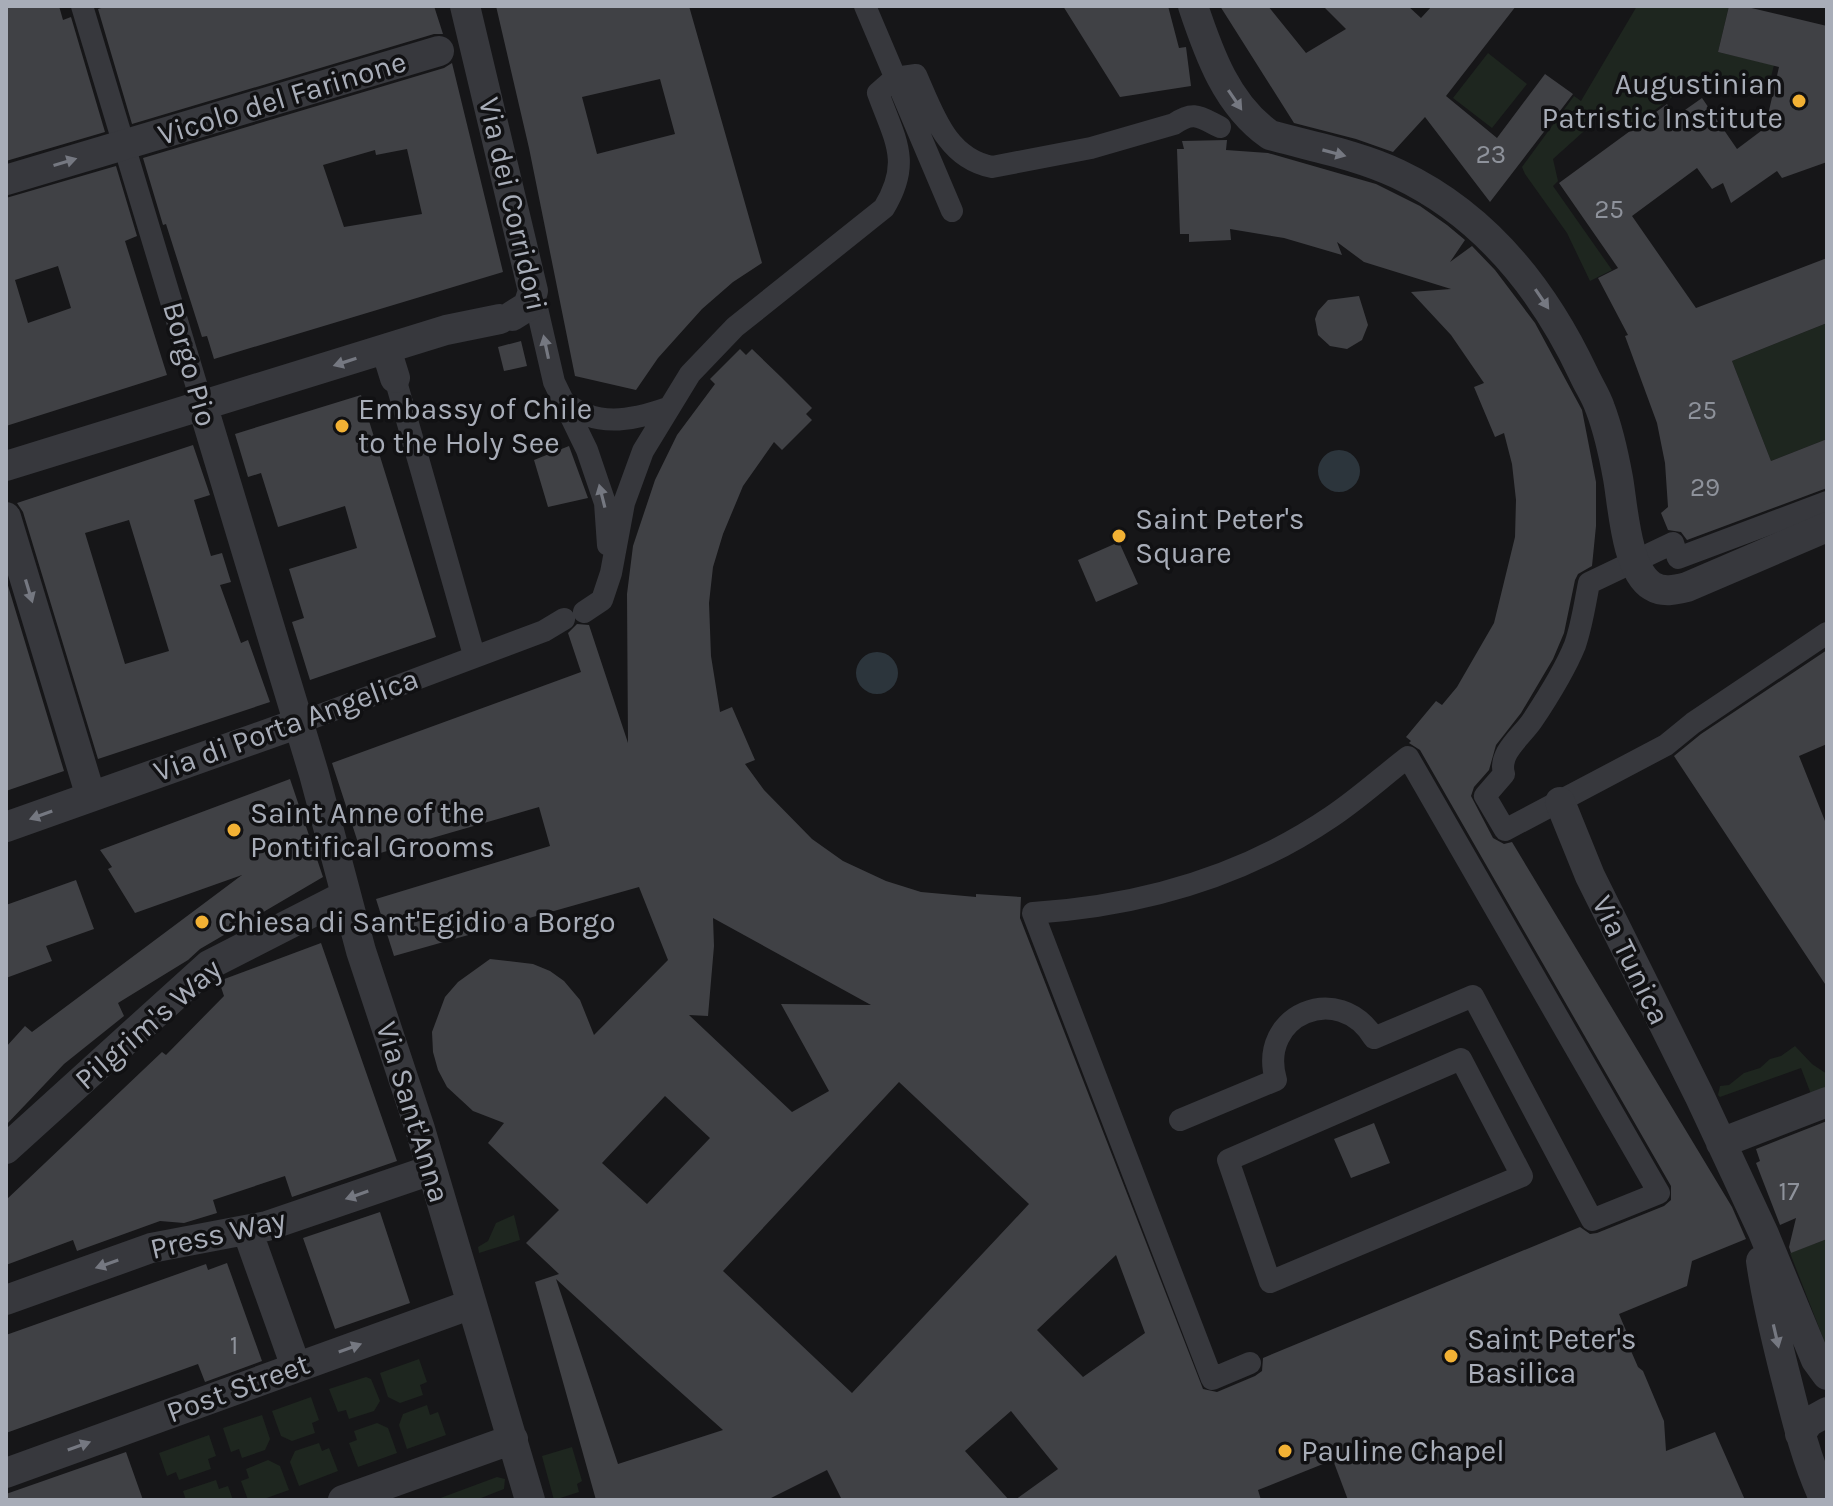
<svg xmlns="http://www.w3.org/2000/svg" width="1833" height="1506" viewBox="0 0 1833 1506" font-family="Karla,sans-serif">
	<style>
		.green { fill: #1e261f }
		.water { fill: #2c353c }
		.building { fill: #404145; fill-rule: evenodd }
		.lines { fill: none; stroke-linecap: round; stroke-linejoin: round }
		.pedestrian { stroke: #37383d; stroke-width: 22 }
		.minor { stroke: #37383d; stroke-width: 30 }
		.oneway { fill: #757881 }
		.poi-dot { fill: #f2b134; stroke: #111113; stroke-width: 3 }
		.labels { text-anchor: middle; stroke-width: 7; stroke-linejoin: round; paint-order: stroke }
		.number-label { font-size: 26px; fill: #8e929b }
		.poi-label { font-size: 30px; fill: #a8adb8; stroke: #111113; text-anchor: start }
		.street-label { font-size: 30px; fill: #a8adb8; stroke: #111113 }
	</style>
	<rect width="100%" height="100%" fill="#161618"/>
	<path class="green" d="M1637,6H1729L1718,52L1774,65L1769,85L1759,84L1755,90L1730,75L1723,78L1706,72L1628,130L1597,109L1593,123L1553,159L1558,181L1553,186L1612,270L1590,281L1567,233L1525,174L1522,167L1574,96L1581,101Z
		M1488,53L1527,84L1492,128L1453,98Z
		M1827,323V439L1771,461L1732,361Z
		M1795,1046L1812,1064L1827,1074V1088L1811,1094L1801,1068L1720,1097L1718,1095L1720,1086L1729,1085L1744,1073L1760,1068L1770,1059L1781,1056Z
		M514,1215L520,1240L479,1253L478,1247L488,1241L496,1223Z
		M1827,1239V1348L1790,1253Z
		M419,1359L427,1382L420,1385L423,1395L400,1403L388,1397L380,1373Z
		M366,1377L371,1379L380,1401L374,1411L349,1419L346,1410L338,1412L329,1389Z
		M311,1397L319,1420L312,1423L315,1433L292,1441L281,1436L272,1411Z
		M427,1405L430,1415L438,1412L446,1435L407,1449L399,1425L403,1414Z
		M262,1415L270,1439L265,1450L242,1458L239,1449L231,1452L223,1428Z
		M377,1423L388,1428L397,1453L358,1467L349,1443L357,1440L354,1431Z
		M209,1435L216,1456L208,1459L211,1469L179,1480L176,1472L167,1476L159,1453Z
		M319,1443L322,1451L329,1448L338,1471L299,1486L290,1462L295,1451Z
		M572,1447L582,1481L577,1484L579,1492L554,1500L542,1456Z
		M268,1460L280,1466L289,1490L261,1500H248L241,1481L249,1478L246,1469Z
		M497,1477L505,1479L504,1489L476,1500H435Z
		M216,1480L219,1489L228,1486L233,1500H186L183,1491Z"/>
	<path class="water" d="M1318 471a21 21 0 1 1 42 0a21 21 0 1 1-42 0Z
		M856 673a21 21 0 1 1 42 0a21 21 0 1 1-42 0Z"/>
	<path class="building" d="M6,6H59L63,20L71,17L105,132L6,161Z
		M108,6H434L443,34H434L132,124L98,9Z
		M496,6H689L762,263L733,282L702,309L658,358L636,390L575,376L529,148ZM660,79L675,134L597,154L582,97Z
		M1063,6H1168L1179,48L1186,47L1191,86L1120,97Z
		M1220,6H1268L1306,53L1346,29L1323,6H1408L1421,18L1432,6H1516L1446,96L1497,138L1545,74L1573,94L1490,202L1425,117L1393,152L1356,139L1294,123Z
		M1729,6H1743L1827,26V162L1782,178L1777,171L1731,203L1723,183L1712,189L1697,168L1632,216L1696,308L1827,258V323L1732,361L1771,461L1827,439V488L1687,540L1681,532L1668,530L1661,513L1668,507L1665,463L1657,423L1625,336L1628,335L1598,278L1618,268L1559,183L1667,104L1675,117L1702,98L1737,149L1765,128L1779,67L1718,52Z
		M452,63L503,272L214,359L207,336L202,337L166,224L163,225L143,158L444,68ZM407,149L422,214L344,227L323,165L375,150L376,155Z
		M1227,140L1226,150L1268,153L1376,184L1420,206L1447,225L1465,240L1450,262L1472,246L1495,270L1535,323L1582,410L1596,482V526L1592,566L1578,574L1575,580L1564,633L1553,659L1521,713L1496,745L1489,770L1474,787L1471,796L1493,838L1504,844L1512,842L1732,1207L1746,1239L1692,1261L1687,1286L1619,1314L1627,1333L1628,1344L1638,1367L1643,1371L1664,1421L1666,1451L1715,1432L1745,1500H1348L1333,1460L1258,1490L1261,1500H1015L1058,1469L1011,1411L965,1451L1009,1500H842L827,1470L767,1500H596L535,1282L559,1274L526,1243L559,1210L488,1143L504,1123L473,1111L447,1087L438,1070L433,1052L432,1032L445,997L458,982L490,959L533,964L550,971L564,981L580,1000L594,1035L668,960L639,887L394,956L376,899L550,846L539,807L363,858L332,763L581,672L568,633L577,624L589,625L628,743L627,594L633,546L655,480L677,435L715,384L710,379L740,349L746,355L752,349L781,377L812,408L806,414L812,420L782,450L774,442L743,486L723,534L713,567L709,603L711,656L720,712L732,707L755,760L745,764L764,790L812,839L843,861L886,881L921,892L976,897V894L1021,897L1020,918L1203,1389L1217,1392L1255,1376L1262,1371L1263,1358L1580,1227L1590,1234L1597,1233L1664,1206L1671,1200V1186L1420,750L1409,743L1411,741L1406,737L1436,701L1442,705L1457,687L1494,623L1515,537L1516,500L1512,464L1504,433L1495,437L1474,387L1484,383L1451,335L1411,292L1451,289L1364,262L1337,242L1342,255L1284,238L1230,229L1231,240L1189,242V234H1180L1177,149H1184L1182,141ZM713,918L871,1005L781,1004L829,1091L792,1112L689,1015L708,1016L714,946ZM899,1082L1029,1204L852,1393L723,1271ZM665,1096L710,1138L647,1204L602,1163ZM1116,1255L1145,1333L1083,1377L1037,1330ZM556,1279L639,1355L723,1430L618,1464Z
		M116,166L137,236L125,241L167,375L6,426V198ZM58,266L71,308L28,323L15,280Z
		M1359,296L1368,325L1362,340L1347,349L1330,346L1318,335L1315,319L1318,311L1328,300Z
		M521,341L527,366L504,371L498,347Z
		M361,395L436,637L310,680L292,622L304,618L289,569L357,548L345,506L278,527L261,473L248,477L235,434Z
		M193,445L210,495L194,500L211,556L222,553L231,582L220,585L241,643L248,640L270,702L98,759L23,512L17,503ZM129,520L169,651L125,664L85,533Z
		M569,446L588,498L548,507L534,460Z
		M1119,542L1138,584L1096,602L1078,560Z
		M6,579L64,771L6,791Z
		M1827,650V744L1799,756L1827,826V987L1674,756L1701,734Z
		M290,779L323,877L200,949L188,960L118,1003L124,1016L64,1064L6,1125V1047L25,1026L32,1032L242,875L135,913L108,869L112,867L100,850Z
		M76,880L94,929L46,946L52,961L6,978V905Z
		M321,943L397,1161L292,1197L285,1176L213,1200L217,1213L184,1223L160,1221L77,1251L73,1240L6,1265V1200L162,1052L166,1055L224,996L219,981Z
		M1827,1121V1239L1791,1253L1789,1247L1796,1218L1780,1225L1756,1163L1760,1161L1756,1149Z
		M1374,1123L1390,1163L1351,1178L1334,1139Z
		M380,1212L410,1303L335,1329L303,1238Z
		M227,1263L262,1361L205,1382L198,1364L6,1433V1335L206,1264L208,1270Z
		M126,1452L143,1500H6V1494Z"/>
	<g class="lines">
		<path class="pedestrian" d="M82,6L203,407
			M865,6L952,211
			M533,291L554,382L587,450L605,503L608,545
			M395,378L474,655
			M563,401C595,428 631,421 668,408
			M1827,502L1678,558L1673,543L1589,583C1585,603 1582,625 1575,645C1564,672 1548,697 1532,721C1521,737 1498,753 1504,774L1485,796L1505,830L1666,745L1693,723L1827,633
			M584,612L602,600L611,573L624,503L643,451L690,374L735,327L884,208C912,162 895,140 878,93L895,78L916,75C933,113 946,158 992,167L1091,148L1174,124C1194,110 1200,117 1220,127
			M299,723L544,631L564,619
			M1461,1059L1522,1176L1270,1282L1228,1160Z
			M1180,1120L1276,1080C1257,1015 1339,980 1374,1038L1473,996L1592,1220L1659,1193L1408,757C1382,777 1358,799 1331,817C1241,878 1140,906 1033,913L1212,1379L1250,1363"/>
		<path class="minor" d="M465,6L533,291L528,306L512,316
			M1193,6C1209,54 1227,105 1270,135C1313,147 1358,155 1398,174C1485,215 1544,290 1584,375C1589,386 1596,396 1600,408C1608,429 1614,456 1618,478C1623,506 1626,570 1652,586C1663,593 1675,590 1687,587L1827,527
			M6,180L439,51
			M386,349L395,378
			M203,407L314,774L361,951L420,1129L530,1500
			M6,466L446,330L500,319
			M6,517L91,797
			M1560,802L1590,876L1699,1095L1763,1232L1816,1360L1827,1375
			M6,827L299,723
			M1721,1143L1827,1102
			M6,1149L209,965L346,895
			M247,1230L296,1367
			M1761,1261C1766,1297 1775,1334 1784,1370C1795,1412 1804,1454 1822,1494
			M6,1300L151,1248L267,1226L431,1170
			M1800,1434L1809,1422L1827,1412
			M6,1473L472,1304
			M343,1500L513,1439"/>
	</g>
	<defs><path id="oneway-solid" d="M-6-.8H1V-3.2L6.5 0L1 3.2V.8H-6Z" transform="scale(2)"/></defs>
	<g class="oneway">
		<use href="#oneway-solid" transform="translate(1235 100) rotate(56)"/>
		<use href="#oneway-solid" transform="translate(1334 153) rotate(15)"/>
		<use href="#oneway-solid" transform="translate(65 162) rotate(-17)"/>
		<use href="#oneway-solid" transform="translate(1542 299) rotate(56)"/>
		<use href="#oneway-solid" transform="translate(546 347) rotate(-102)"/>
		<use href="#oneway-solid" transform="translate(345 362) rotate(162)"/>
		<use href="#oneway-solid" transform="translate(602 496) rotate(-104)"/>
		<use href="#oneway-solid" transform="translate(29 591) rotate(73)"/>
		<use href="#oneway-solid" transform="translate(41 815) rotate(160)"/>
		<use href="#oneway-solid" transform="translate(357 1195) rotate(161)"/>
		<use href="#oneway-solid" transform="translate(107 1264) rotate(161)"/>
		<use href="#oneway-solid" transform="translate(1776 1336) rotate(77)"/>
		<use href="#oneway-solid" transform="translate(350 1348) rotate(-20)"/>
		<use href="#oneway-solid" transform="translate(79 1446) rotate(-20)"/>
	</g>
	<g class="poi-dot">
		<circle cx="1799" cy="101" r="8"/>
		<circle cx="342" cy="426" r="8"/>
		<circle cx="1119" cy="536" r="8"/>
		<circle cx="234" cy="830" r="8"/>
		<circle cx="202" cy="922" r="8"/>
		<circle cx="1451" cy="1356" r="8"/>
		<circle cx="1285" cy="1451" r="8"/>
	</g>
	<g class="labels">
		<g class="number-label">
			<text x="1491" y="163">23</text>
			<text x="1609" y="218">25</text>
			<text x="1702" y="419">25</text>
			<text x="1705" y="496">29</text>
			<text x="1789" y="1200">17</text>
			<text x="234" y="1354">1</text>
		</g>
		<g class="poi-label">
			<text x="1783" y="94" text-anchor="end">Augustinian<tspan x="1783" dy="34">Patristic Institute</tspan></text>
			<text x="358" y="419">Embassy of Chile<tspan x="358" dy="34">to the Holy See</tspan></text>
			<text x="1135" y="529">Saint Peter's<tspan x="1135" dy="34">Square</tspan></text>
			<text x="250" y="823">Saint Anne of the<tspan x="250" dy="34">Pontifical Grooms</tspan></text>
			<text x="218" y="932">Chiesa di Sant'Egidio a Borgo</text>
			<text x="1467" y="1349">Saint Peter's<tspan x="1467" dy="34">Basilica</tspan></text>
			<text x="1301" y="1461">Pauline Chapel</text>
		</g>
		<g class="street-label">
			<text transform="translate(282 98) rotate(-17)" y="10">Vicolo del Farinone</text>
			<text transform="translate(513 204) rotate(77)" y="10">Via dei Corridori</text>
			<text transform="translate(190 364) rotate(74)" y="10">Borgo Pio</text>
			<text transform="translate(286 725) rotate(-20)" y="10">Via di Porta Angelica</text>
			<text transform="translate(1631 960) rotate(64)" y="10">Via Tunica</text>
			<text transform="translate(148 1024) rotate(-41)" y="10">Pilgrim's Way</text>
			<text transform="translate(413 1112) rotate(73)" y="10">Via Sant'Anna</text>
			<text transform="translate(218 1234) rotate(-13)" y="10">Press Way</text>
			<text transform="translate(238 1388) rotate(-20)" y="10">Post Street</text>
		</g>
	</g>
	<rect width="1833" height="1506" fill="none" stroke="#a8adb8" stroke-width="16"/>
</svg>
